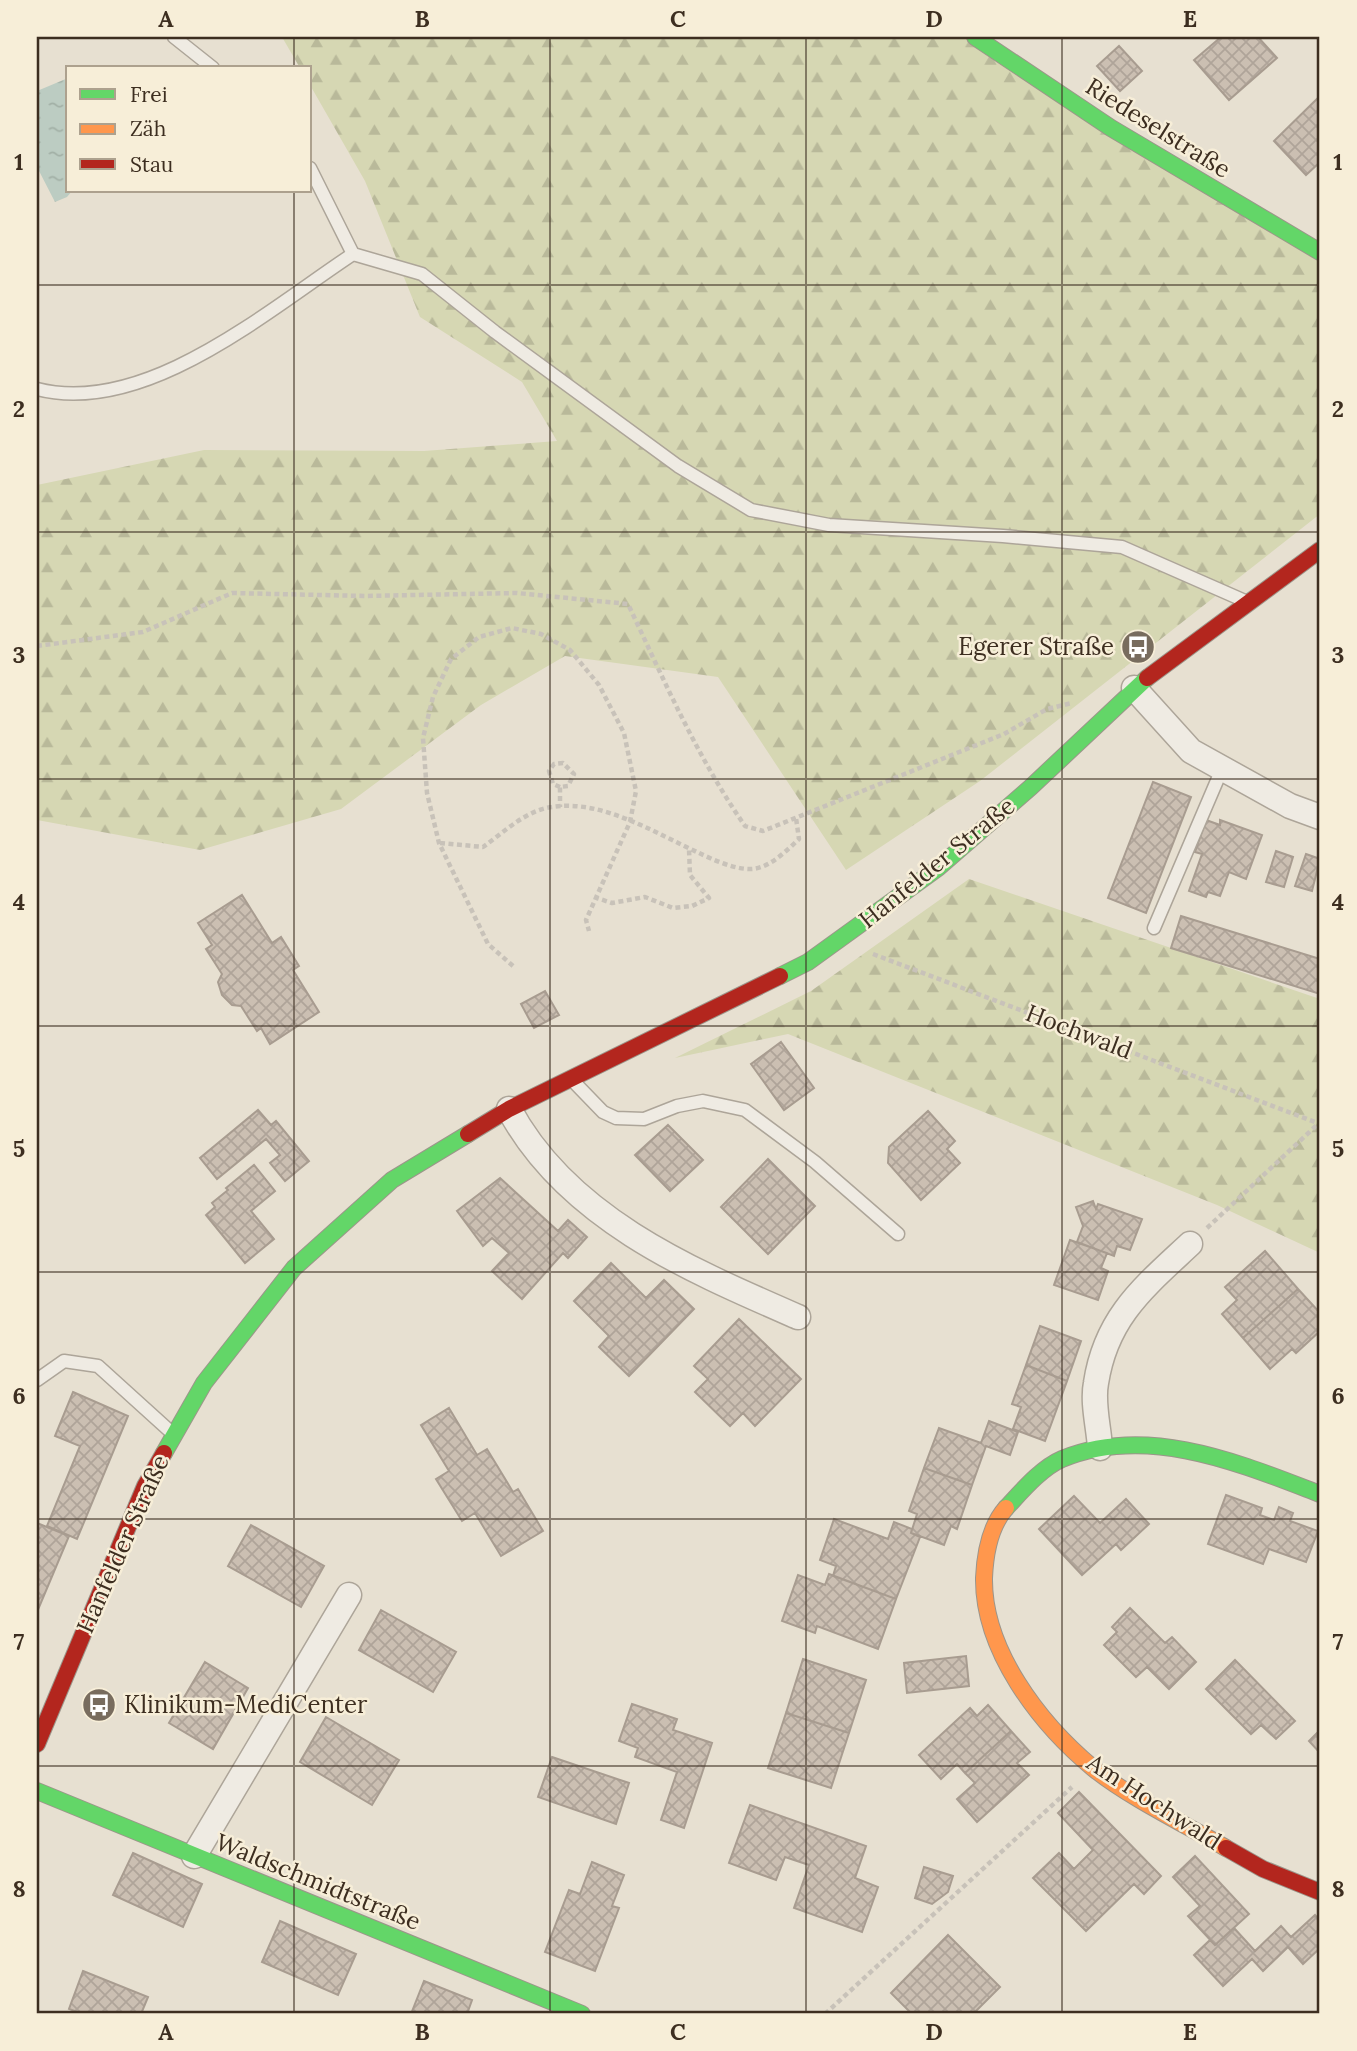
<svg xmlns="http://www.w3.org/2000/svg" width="1357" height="2051" viewBox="0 0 1357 2051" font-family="Lora,serif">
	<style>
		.forest { fill: url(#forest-firs) }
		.water { fill: url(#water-ripples) }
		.building { fill: url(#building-cross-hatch); stroke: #a89c90; stroke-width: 2 }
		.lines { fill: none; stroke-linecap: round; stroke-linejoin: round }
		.lane-casing { stroke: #ada599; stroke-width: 15 }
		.street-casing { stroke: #ada599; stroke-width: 27 }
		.fast-casing { stroke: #9c958a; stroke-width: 18 }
		.slow-casing { stroke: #9c958a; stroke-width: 18 }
		.jam-casing { stroke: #9c958a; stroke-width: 18 }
		.path { stroke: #c8c2b9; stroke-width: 4.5; stroke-dasharray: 5 3.5; stroke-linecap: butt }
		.lane { stroke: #efebe3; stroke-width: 12 }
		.street { stroke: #efebe3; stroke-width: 24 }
		.fast { stroke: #63d668; stroke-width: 16 }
		.slow { stroke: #ff974d; stroke-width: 16 }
		.jam { stroke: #b3261e; stroke-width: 16 }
		.grid { fill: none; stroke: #3d2e20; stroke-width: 2; stroke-opacity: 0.55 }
		.labels { text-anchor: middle; stroke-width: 5; stroke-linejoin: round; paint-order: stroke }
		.street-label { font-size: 24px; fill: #3d2e20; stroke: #f7eed8 }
		.poi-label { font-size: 24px; fill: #3d2e20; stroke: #f7eed8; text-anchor: end }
		.neatline { fill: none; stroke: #3d2e20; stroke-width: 2.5 }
		.grid-label { font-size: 23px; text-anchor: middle; font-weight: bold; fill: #3d2e20 }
	</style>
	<defs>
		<pattern id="forest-firs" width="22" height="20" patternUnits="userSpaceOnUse" patternTransform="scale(1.75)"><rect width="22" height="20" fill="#d6d7b3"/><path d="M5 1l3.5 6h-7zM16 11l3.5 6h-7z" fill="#b9b99a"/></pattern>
		<pattern id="water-ripples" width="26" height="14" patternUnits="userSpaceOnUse" patternTransform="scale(1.75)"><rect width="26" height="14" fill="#bcccc2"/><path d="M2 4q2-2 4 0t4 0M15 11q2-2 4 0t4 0" fill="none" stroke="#a2b0a6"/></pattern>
		<pattern id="building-cross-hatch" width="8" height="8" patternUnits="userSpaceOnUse" patternTransform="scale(1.75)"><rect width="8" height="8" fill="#cbbfb2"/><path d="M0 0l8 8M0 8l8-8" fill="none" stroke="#afa499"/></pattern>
	</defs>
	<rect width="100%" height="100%" fill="#e7e0d1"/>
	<path class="forest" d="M282,37H985L1320,252V514L980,781L846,870L718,677L565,656L481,705L341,809L200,850L37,820V485L204,450L424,451L557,441L522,382L420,317L365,181L310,85V68H300Z
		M969,879L1320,999V1253L1217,1205L788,1034L675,1058L811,991Z"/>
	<path class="water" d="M68,78V191H72L67,197L55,202L37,167V91Z"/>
	<path class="building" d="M1221,37H1258L1277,58L1229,100L1194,60Z
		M1119,46L1142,71L1120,91L1097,66Z
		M1320,96V162L1306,175L1274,141Z
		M1153,782L1191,797L1146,913L1108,898Z
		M1206,820L1220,825V820L1262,835L1246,879L1229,872L1220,896L1208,892L1206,897L1189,891L1202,854L1195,852Z
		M1276,851L1293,857L1284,887L1266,882Z
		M1306,854L1320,859L1312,891L1295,886Z
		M242,895L272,943L281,937L299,966L293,970L319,1012L270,1044L261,1028L257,1031L241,1006L232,1005L222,995L218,982L222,974L206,949L212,945L198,923Z
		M1181,916L1320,959V994L1171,948Z
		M545,991L559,1015L534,1028L521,1004Z
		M781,1042L814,1088L784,1110L751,1064Z
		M258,1110L271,1125L276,1121L309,1161L285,1181L270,1163L280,1155L266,1139L217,1179L200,1158Z
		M928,1111L955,1141L947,1149L960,1163L921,1200L888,1163L889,1147Z
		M668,1125L703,1160L670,1191L635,1155Z
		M768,1159L815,1206L768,1254L721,1207Z
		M254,1165L275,1191L251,1211L274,1239L245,1263L206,1215L215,1207L212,1203L228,1190L226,1188Z
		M500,1178L558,1231L568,1220L587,1237L568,1258L563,1253L522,1299L492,1271L509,1253L492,1238L483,1246L457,1211Z
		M1093,1201L1096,1209L1098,1204L1142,1219L1130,1250L1117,1246L1114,1256L1077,1242L1083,1226L1076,1207Z
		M1070,1240L1107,1253L1101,1268L1108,1271L1098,1300L1054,1285Z
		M1265,1251L1298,1289L1243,1338L1222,1314L1237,1300L1225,1287Z
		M611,1263L646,1298L664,1280L694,1309L629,1376L599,1347L609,1336L574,1301Z
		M1298,1289L1320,1313V1331L1296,1353L1292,1349L1270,1369L1243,1338Z
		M739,1319L801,1379L755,1426L743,1413L730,1426L695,1392L708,1379L694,1366Z
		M1040,1326L1081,1341L1067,1381L1026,1365Z
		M1026,1365L1067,1381L1045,1441L1013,1429L1021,1407L1012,1404Z
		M73,1392L128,1416L77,1539L47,1526L80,1446L55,1436Z
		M449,1408L477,1455L487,1449L513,1492L518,1489L543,1531L501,1556L475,1513L462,1521L436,1479L449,1471L421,1425Z
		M989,1421L1018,1432L1010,1455L986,1446L972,1485L924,1468L939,1428L981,1443Z
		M924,1468L972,1485L957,1529L951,1526L944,1545L911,1533L917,1514L909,1511Z
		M1226,1495L1262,1508L1260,1515L1274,1520L1279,1507L1293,1513L1290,1521L1318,1531L1306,1562L1269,1549L1263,1564L1208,1544Z
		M1074,1496L1100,1523L1126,1499L1149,1524L1121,1550L1116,1544L1082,1575L1039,1529Z
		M834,1519L888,1539L894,1522L912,1529L911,1533L920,1537L896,1599L833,1576L836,1566L820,1560Z
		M37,1523L69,1536L37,1612Z
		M251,1525L324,1566L301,1607L228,1566Z
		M829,1574L896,1599L878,1649L817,1626L815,1633L782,1621L798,1575L825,1585Z
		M1130,1608L1165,1643L1172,1637L1196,1662L1169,1689L1147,1667L1136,1677L1104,1645L1117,1632L1112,1627Z
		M381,1610L456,1652L433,1692L359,1650Z
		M966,1656L969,1686L907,1693L904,1663Z
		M803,1659L866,1680L849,1733L786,1713Z
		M1235,1660L1295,1721L1276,1739L1261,1725L1251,1734L1206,1689Z
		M205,1662L248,1688L213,1749L169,1723Z
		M632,1704L677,1719L673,1730L712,1743L684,1828L661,1820L677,1772L635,1757L638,1748L619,1741Z
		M988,1705L1011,1731L965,1773L957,1764L941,1779L919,1755L970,1708L977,1716Z
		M786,1713L849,1733L831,1788L768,1768Z
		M326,1717L399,1760L372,1805L300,1762Z
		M1320,1730V1753L1309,1741Z
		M1011,1731L1030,1752L1017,1763L1029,1775L977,1822L957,1799L975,1783L965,1773Z
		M552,1757L629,1783L616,1824L538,1797Z
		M1079,1792L1161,1876L1144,1894L1134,1884L1086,1931L1033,1878L1059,1853L1074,1869L1093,1850L1058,1813Z
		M750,1805L866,1846L855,1878L878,1887L862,1932L794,1908L809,1865L785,1857L776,1880L729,1863Z
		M133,1853L202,1884L183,1927L113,1895Z
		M1195,1856L1249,1914L1215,1945L1188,1916L1200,1906L1173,1877Z
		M592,1862L624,1875L612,1906L619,1908L595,1971L545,1952L569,1890L580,1894Z
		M924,1867L953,1876L948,1892L932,1904L915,1898Z
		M1315,1915L1320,1921V1948L1303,1964L1288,1947L1263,1971L1252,1959L1223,1986L1194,1955L1210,1940L1215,1945L1234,1928L1255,1951L1281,1926L1291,1937Z
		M280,1921L356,1954L338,1995L262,1962Z
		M948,1935L1000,1987L973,2014H912L891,1993Z
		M83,1971L148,1997L141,2014H83L69,2009Z
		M424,1981L472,2000L467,2014H411Z"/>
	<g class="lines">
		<g class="lane-casing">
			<path id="lane" d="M174,37L213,68
				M310,168L353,254L422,274L495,332L678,466L751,510L829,525L1003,536L1122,547L1245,601
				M37,389C145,417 268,310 353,254
				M1154,928L1222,769
				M573,1081L603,1112L616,1118L644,1119L677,1106L703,1101L745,1110L815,1162L898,1234
				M37,1380L64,1361L98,1366L172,1433"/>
		</g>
		<g class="street-casing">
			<path id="street" d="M1134,688L1191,751L1290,806L1320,817
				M509,1109C567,1218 690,1270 798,1317
				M1100,1448C1099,1428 1092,1403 1096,1383C1106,1317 1144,1287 1190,1244
				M194,1856L349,1595"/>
		</g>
		<g class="fast-casing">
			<path id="fast" d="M975,37L1111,128L1320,252
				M780,976L808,962L938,868L1031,787L1147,678
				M164,1453L204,1383L294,1268L392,1180L468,1134
				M1006,1508C1021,1492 1041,1468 1062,1459C1148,1424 1239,1463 1320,1494
				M37,1791L582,2014"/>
		</g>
		<g class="slow-casing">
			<path id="slow" d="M1006,1508C990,1526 985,1555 984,1578C983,1650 1039,1723 1093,1768C1127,1796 1186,1825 1226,1848"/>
		</g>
		<g class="jam-casing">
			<path id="jam" d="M1147,678L1320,550
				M468,1134L509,1109L780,976
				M37,1744L145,1486L164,1453
				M1226,1848L1263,1869L1320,1892"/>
		</g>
		<path class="path" d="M37,646L143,632L232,593L365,596L517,593L628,604C664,680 697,757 745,826L763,831L1004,734L1047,709L1072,703
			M560,787L553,784L549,771L554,764L563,763L574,774L568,786L560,787V807
			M440,843L483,847C503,833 526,810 552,807C602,799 655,833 699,853C714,860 733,869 750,869C769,869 786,851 799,839L796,818
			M594,897L612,903L645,897L673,908L692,906L709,898L690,875L689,849
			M873,954L1320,1124
			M513,966L488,944L439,843L427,793L423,738L433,697L451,659L479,637L512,628L541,634L570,650L599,685L624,733L636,791L630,822L586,920L589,931
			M1207,1228L1319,1123
			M825,2014L1072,1787"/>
		<use href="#lane" class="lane"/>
		<use href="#street" class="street"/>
		<use href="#fast" class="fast"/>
		<use href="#slow" class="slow"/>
		<use href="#jam" class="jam"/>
	</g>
	<path class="grid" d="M294,37V68M550,37V2014M806,37V2014M1062,37V2014M294,191V2014M37,285H1320M37,532H1320M37,779H1320M37,1026H1320M37,1272H1320M37,1519H1320M37,1766H1320"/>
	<defs>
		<g id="bus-disc" transform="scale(1.75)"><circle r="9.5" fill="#786c5e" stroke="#f7eed8"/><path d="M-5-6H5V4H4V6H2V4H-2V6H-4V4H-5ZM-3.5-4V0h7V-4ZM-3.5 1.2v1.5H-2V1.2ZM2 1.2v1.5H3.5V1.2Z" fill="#fff"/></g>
	</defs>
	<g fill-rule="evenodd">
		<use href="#bus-disc" x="1138" y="647"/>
		<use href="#bus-disc" x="99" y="1705"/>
	</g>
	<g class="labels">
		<g class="street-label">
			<text transform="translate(1158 128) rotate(32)" y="8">Riedeselstraße</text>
			<text transform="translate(937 863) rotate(-39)" y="8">Hanfelder Straße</text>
			<text transform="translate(1079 1032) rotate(21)" y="8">Hochwald</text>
			<text transform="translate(123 1544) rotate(-66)" y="8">Hanfelder Straße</text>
			<text transform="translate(1154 1802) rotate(33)" y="8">Am Hochwald</text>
			<text transform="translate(318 1882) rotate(22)" y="8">Waldschmidtstraße</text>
		</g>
		<g class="poi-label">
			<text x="1114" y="655">Egerer Straße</text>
			<text x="124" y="1713" text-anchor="start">Klinikum-MediCenter</text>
		</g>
	</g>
	<rect width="1357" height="2051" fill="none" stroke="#f7eed8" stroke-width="77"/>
	<rect x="66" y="66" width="245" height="126" fill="#f7eed8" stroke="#ada18e" stroke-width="2"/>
	<rect x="80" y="89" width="35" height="10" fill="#63d668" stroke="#ada18e" stroke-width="2"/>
	<text x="130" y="102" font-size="21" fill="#3d2e20">Frei</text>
	<rect x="80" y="124" width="35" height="10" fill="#ff974d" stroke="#ada18e" stroke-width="2"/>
	<text x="130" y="136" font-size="21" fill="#3d2e20">Zäh</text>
	<rect x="80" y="159" width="35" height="10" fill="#b3261e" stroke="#ada18e" stroke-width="2"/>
	<text x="130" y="172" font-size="21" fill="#3d2e20">Stau</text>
	<rect x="38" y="38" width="1280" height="1974" class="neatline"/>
	<g class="grid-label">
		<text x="166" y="27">A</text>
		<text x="422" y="27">B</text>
		<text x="678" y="27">C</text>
		<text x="934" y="27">D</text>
		<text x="1190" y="27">E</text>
		<text x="19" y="170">1</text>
		<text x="1338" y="170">1</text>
		<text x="19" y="417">2</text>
		<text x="1338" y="417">2</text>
		<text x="19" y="663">3</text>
		<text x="1338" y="663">3</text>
		<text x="19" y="910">4</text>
		<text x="1338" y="910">4</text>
		<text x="19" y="1157">5</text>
		<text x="1338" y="1157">5</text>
		<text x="19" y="1404">6</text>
		<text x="1338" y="1404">6</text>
		<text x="19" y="1650">7</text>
		<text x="1338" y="1650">7</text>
		<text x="19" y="1897">8</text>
		<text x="1338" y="1897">8</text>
		<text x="166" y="2040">A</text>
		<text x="422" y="2040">B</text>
		<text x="678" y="2040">C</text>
		<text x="934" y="2040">D</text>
		<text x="1190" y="2040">E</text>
	</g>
</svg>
